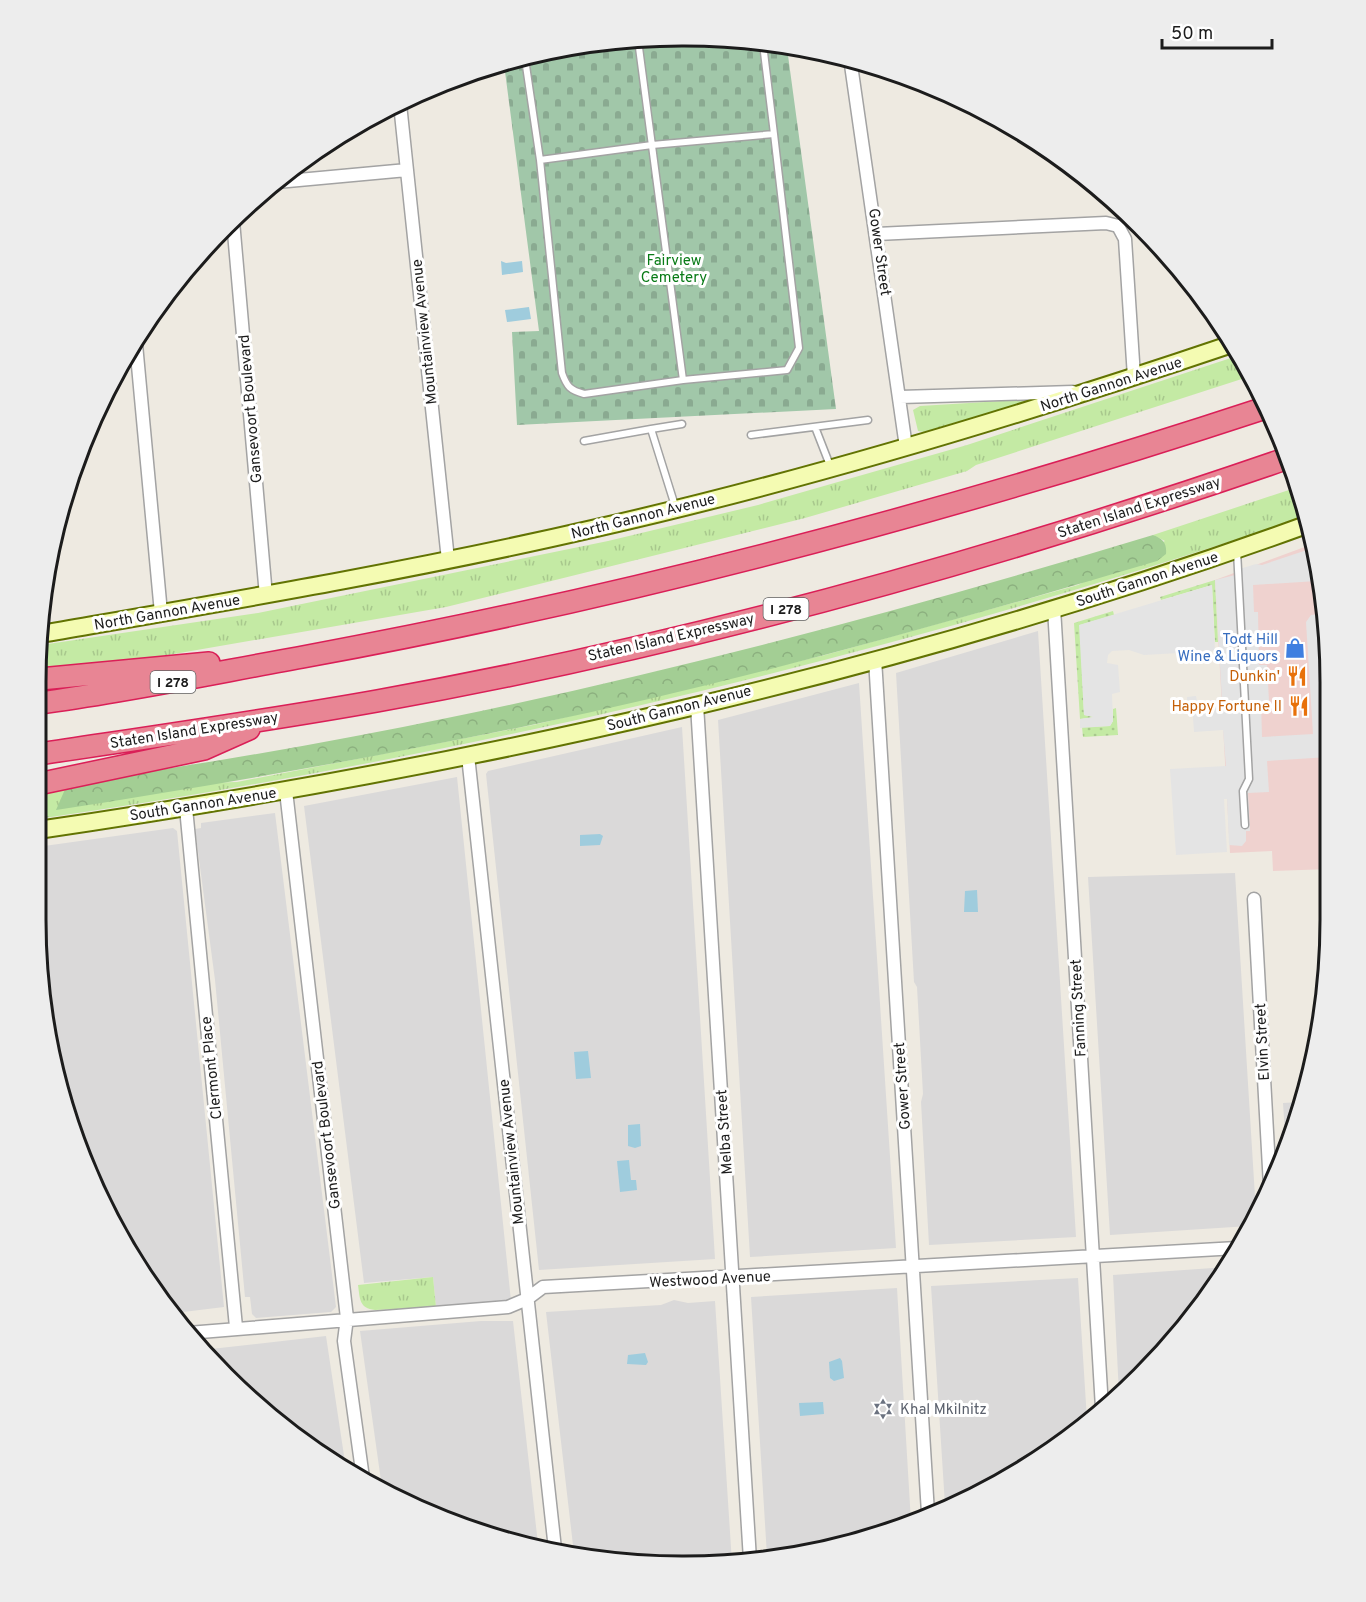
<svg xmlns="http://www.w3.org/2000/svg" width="1366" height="1602" viewBox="0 0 1366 1602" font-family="Overpass,sans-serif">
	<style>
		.residential { fill: #dad9d9 }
		.commercial { fill: #efd2cf }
		.grass { fill: url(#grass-tufts) }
		.forest { fill: url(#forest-crowns) }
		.cemetery { fill: url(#cemetery-stones) }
		.garden { fill: url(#garden-dots) }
		.parking { fill: #e4e4e4 }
		.water { fill: #9fccdd }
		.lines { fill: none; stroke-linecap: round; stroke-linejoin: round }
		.lane-casing { stroke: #a3a3a3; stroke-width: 9 }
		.street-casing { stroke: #a3a3a3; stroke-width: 15 }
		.secondary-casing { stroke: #627302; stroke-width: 20 }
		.highway-casing { stroke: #da1f57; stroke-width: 24 }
		.lane { stroke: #fff; stroke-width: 6 }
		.street { stroke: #fff; stroke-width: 12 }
		.secondary { stroke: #f4fbb2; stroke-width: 16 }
		.highway { stroke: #e88594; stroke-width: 21 }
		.labels { text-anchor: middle; stroke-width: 6; stroke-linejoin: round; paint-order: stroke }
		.shield { fill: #fff; stroke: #606060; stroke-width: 1.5 }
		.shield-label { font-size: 14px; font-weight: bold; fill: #1c1c1c }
		.street-label { font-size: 15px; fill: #1c1c1c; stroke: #fff }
		.park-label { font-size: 15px; fill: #097b17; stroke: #fff }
		.shop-label { font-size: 15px; fill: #366cbe; stroke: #fff; text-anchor: end }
		.food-label { font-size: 15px; fill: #c56008; stroke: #fff; text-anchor: end }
		.worship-label { font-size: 15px; fill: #5b616d; stroke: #fff; text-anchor: start }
		.rim { fill: none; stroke: #1c1c1c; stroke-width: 3 }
	</style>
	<defs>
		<pattern id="grass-tufts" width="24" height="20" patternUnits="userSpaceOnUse" patternTransform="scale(1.5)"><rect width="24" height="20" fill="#c4eaa4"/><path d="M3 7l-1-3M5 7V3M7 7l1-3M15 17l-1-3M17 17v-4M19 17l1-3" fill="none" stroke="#a8c88d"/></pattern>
		<pattern id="forest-crowns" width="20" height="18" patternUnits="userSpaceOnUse" patternTransform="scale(1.5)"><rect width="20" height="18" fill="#a3ce94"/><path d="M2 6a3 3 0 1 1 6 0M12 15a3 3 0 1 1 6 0" fill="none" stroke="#8cb07f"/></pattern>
		<pattern id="cemetery-stones" width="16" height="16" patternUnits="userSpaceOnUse" patternTransform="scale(1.5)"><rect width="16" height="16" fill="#a1c7a9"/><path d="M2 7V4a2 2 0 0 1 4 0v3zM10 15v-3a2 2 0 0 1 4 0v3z" fill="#8aaa91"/></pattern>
		<pattern id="garden-dots" width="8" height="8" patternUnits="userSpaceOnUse" patternTransform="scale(1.5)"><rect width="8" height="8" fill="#c4eaa4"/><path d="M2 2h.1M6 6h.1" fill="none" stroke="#a8c88d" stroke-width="1.8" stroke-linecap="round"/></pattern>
	</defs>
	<rect width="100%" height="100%" fill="#eeeae1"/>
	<path class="residential" d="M1038,631L1076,1237L929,1245L921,1102L923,1094L917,987L914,982L896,673Z
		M859,683L896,1248L750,1257L718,720Z
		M682,727L715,1259L539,1270L486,774L488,771Z
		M457,777L511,1301L436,1307L433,1277L364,1283L304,806Z
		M275,813L336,1307L331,1312L256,1318L252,1314L250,1297H245L215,980L195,829L201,828V823Z
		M173,828L177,831L224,1307L175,1313L103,1205L58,1086L36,912L37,847Z
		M1235,873L1256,1213L1249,1226L1110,1235L1088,877Z
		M1300,1102L1286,1150L1283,1103Z
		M1227,1267L1221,1279L1140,1377L1119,1394L1113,1275Z
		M1078,1278L1087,1420L1042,1457L945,1505L931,1286Z
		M897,1288L911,1522L891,1532L767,1556L751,1297Z
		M674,1300L688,1303L715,1301L732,1563L598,1560L574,1554L546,1312L661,1305Z
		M481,1321H513L538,1544L436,1517L382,1488L360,1331Z
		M326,1336L346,1469L323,1457L202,1350Z"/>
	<path class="commercial" d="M1310,545L1329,640L1330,869L1273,871L1272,851L1230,853L1215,580Z"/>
	<path class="grass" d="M1240,355L1251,376L976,465L967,471L805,518L446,607L145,659L40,673L41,645L258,613L608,541L758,505L967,445Z
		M1019,400L1025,402L924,432L918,431L913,410L920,406Z
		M1298,487L1304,517C891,656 469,756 38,819V795L66,787L237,782L533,725L825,655L1078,585L1165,541L1153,535Z
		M433,1277L436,1307L375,1310C359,1308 360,1299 358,1285Z"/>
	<path class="forest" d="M1153,535C1163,539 1167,543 1166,554L1157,561C951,622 742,681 531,725C373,758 215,785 56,810L66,787C115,776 165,769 215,761C294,748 374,733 452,717C689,668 922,605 1153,535Z"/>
	<path class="cemetery" d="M725,37L787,48L836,409L517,425L512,332L539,331L504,64L598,42Z"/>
	<path class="garden" d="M1215,580L1218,642H1215L1212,585L1161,600L1160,597Z
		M1113,611L1114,615L1080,625L1084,715L1094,717L1080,719L1074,623Z
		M1116,708L1118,735L1083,737L1082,727L1110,726L1113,721V709Z"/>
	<path class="parking" d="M1310,549L1317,581L1253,585L1254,612H1258L1259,665H1267L1269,701L1261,702L1262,737L1313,734L1306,622L1311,615L1323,614L1329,640V757L1267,761L1269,792L1248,793L1250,831H1246V841L1242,846L1229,845L1227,799H1224L1227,852L1176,855L1170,769L1226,766L1223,730L1194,732L1192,703L1187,702V697L1196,696L1197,701L1222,700L1215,580L1235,575L1236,570L1256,564L1262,565Z
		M1212,585L1215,651L1144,655L1129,650L1112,651L1108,655L1107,663L1118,665L1120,692L1112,694L1113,721L1110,726L1080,728V719L1094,717L1084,715L1079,625Z"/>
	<path class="water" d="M501,261L506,263L522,261L523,272L502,275Z
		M529,307L531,319L507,322L505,310Z
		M600,834L603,836L600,845L580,846V835Z
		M977,890L978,912H964L965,891Z
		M588,1051L591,1078L576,1079L574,1052Z
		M640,1124L641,1146L635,1148L628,1146V1125Z
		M629,1160L631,1180H636L637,1190L620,1192L617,1161Z
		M645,1353L648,1362L646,1365L627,1364L628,1355Z
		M840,1358L842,1361L844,1378L834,1381L830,1378L829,1362Z
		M823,1402L824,1414L800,1416L799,1403Z"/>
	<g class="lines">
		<g class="lane-casing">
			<path id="lane" d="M638,40L683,380
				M763,44L774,134
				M525,59L540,160
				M774,134L799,348L787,370L683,380L584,394C570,390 567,387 562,373L540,160L652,145Z
				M815,427L831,468
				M651,429L682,424
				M751,435L868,420
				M584,441L651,429L676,509
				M1237,551L1249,779L1243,791L1245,825"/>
		</g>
		<g class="street-casing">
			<path id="street" d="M850,58L906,447
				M400,104L448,560
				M277,182L407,170
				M233,221L266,596
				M877,234L1106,223L1118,226L1125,239L1134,377
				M136,344L161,613
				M900,397L1073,392
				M1054,608L1102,1408
				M875,659L928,1513
				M697,705L750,1560
				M468,756L555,1549
				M286,791L347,1318L344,1341L363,1478
				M186,808L236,1327
				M1254,899L1270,1186
				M188,1333L508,1307L527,1299L543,1287L1237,1248"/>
		</g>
		<g class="secondary-casing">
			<path id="secondary" d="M41,634C225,602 410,571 592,529C809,480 1022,415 1232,344
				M38,830C468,767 896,674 1306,525"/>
		</g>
		<g class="highway-casing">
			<path id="highway" d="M40,679L209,663
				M40,703C130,691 219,672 308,656C633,596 952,511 1265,408
				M39,754C152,737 265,721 377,701C685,646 993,560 1288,458
				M38,784L204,749L249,729"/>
		</g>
		<use href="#lane" class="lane"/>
		<use href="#street" class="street"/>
		<use href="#secondary" class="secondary"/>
		<use href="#highway" class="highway"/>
	</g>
	<defs>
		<g id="shop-bare" transform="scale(1.62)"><path d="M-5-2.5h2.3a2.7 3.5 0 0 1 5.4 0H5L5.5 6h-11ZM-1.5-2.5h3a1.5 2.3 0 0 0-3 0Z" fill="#3f7fe0" stroke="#fff" stroke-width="2.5" paint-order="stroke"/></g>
		<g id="restaurant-bare" transform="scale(1.62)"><path d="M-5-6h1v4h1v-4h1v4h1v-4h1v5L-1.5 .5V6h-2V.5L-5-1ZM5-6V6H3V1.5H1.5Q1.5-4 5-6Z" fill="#e8710a" stroke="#fff" stroke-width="2.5" paint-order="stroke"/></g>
		<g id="synagogue-bare" transform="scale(1.62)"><path d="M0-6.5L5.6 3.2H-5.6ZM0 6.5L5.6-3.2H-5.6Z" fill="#6b7280" stroke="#fff" stroke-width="2.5" paint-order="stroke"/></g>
	</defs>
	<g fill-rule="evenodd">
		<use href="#shop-bare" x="1295" y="648"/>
		<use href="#restaurant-bare" x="1297" y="676"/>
		<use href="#restaurant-bare" x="1299" y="706"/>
		<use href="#synagogue-bare" x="883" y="1409"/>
	</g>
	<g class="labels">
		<g class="shield">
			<rect x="763.5" y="598" width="45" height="22" rx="4.5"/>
			<rect x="150.5" y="671" width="45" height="22" rx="4.5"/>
		</g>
		<g class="shield-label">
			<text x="786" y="614">I 278</text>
			<text x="173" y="687">I 278</text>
		</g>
		<g class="street-label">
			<text transform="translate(880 252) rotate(82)" y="5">Gower Street</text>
			<text transform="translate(424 332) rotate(-96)" y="5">Mountainview Avenue</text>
			<text transform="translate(1111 384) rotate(-18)" y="5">North Gannon Avenue</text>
			<text transform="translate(250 409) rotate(-95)" y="5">Gansevoort Boulevard</text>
			<text transform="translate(1139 507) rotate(-18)" y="5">Staten Island Expressway</text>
			<text transform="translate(643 516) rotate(-14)" y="5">North Gannon Avenue</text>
			<text transform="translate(1147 579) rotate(-18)" y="5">South Gannon Avenue</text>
			<text transform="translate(167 612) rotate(-10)" y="5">North Gannon Avenue</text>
			<text transform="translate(671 637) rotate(-13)" y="5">Staten Island Expressway</text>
			<text transform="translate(679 708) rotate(-14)" y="5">South Gannon Avenue</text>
			<text transform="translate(194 730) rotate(-9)" y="5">Staten Island Expressway</text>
			<text transform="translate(203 804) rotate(-9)" y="5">South Gannon Avenue</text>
			<text transform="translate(1078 1008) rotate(-93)" y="5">Fanning Street</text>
			<text transform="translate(1262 1042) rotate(-93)" y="5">Elvin Street</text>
			<text transform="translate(211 1068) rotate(-96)" y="5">Clermont Place</text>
			<text transform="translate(902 1086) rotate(-94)" y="5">Gower Street</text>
			<text transform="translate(724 1132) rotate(-94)" y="5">Melba Street</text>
			<text transform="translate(326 1135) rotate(-97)" y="5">Gansevoort Boulevard</text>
			<text transform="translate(511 1152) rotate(-96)" y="5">Mountainview Avenue</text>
			<text transform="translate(710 1279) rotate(-3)" y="5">Westwood Avenue</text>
		</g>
		<g class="park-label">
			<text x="674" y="265">Fairview<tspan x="674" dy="17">Cemetery</tspan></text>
		</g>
		<g class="shop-label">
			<text x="1278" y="644">Todt Hill<tspan x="1278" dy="17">Wine &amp; Liquors</tspan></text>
		</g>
		<g class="food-label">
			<text x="1280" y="681">Dunkin'</text>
			<text x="1282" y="711">Happy Fortune II</text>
		</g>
		<g class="worship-label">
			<text x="900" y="1414">Khal Mkilnitz</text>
		</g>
	</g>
	<path d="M0 0H1366V1602H0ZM682 46H684A636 636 0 0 1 1320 682V920A636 636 0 0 1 684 1556H682A636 636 0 0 1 46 920V682A636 636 0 0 1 682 46Z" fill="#ededed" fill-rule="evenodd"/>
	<path class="rim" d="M682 46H684A636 636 0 0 1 1320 682V920A636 636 0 0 1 684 1556H682A636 636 0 0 1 46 920V682A636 636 0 0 1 682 46Z"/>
	<path d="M1162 39v9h110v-9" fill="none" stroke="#1c1c1c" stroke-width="3"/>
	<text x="1171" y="39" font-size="18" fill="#1c1c1c" stroke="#ffffff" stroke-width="4.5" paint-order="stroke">50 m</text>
</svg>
